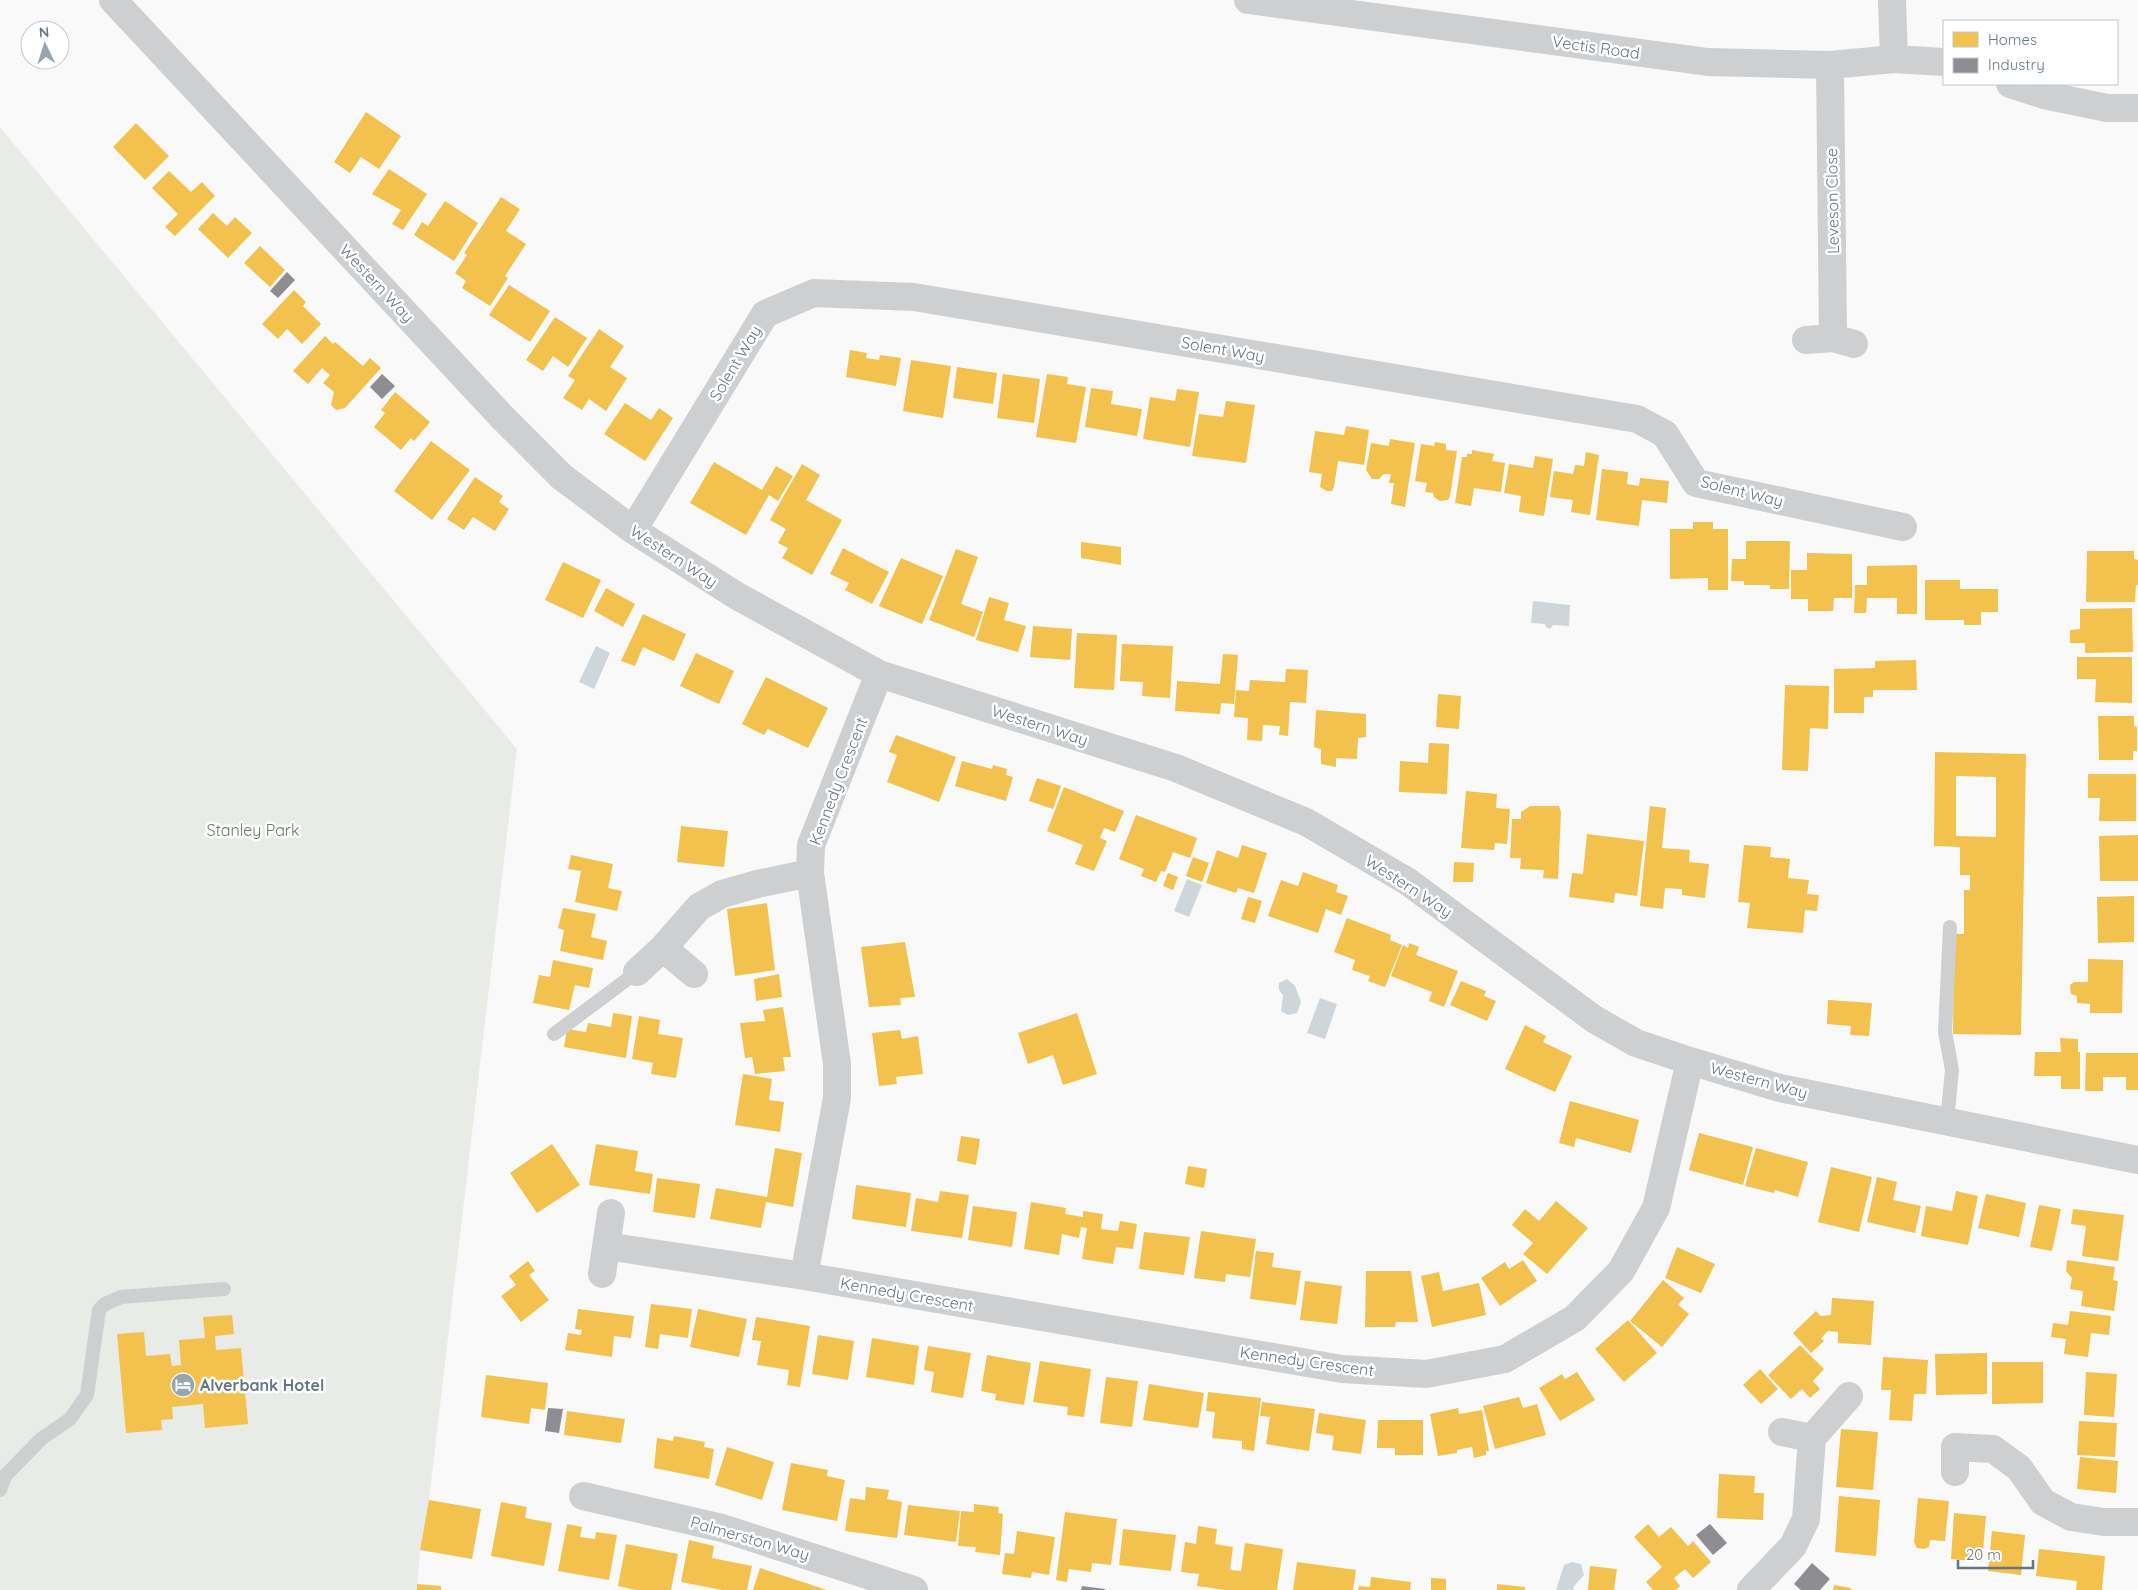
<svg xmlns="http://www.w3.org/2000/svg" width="2138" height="1590" viewBox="0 0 2138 1590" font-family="Quicksand,sans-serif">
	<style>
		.green { fill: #e8ebe6 }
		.water { fill: #ced6d9 }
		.homes { fill: #f2c14e; fill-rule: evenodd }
		.industry { fill: #8d8d92 }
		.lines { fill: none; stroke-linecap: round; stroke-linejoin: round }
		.lane { stroke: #cecfd0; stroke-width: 14 }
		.street { stroke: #cecfd0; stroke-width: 28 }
		.labels { text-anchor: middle; stroke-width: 5; stroke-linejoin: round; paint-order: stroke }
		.street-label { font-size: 16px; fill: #657683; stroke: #fff }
		.park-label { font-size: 16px; fill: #687a64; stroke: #fff }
		.poi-label { font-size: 16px; font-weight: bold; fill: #657683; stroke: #fff; text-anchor: start }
	</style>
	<rect width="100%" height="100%" fill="#f9f9f9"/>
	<path class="green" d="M0,127L517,749L429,1500L420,1550L417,1590H0Z"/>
	<path class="water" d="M1533,601L1570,605L1569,626L1553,625L1550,629L1546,627L1545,624L1531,623Z
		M596,646L610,653L594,689L579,682Z
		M1187,879L1202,885L1189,917L1174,911Z
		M1287,979L1295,986L1301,1002L1297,1013L1288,1015L1281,1011L1283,995C1279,991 1278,988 1279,983Z
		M1320,998L1337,1004L1325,1039L1307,1033Z
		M1572,1562L1581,1564L1584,1575L1574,1586L1573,1590H1556L1564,1565Z"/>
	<path class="homes" d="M366,112L401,136L379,169L361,157L350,173L334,162Z
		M136,123L169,156L145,180L113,147Z
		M389,169L427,194L403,230L392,224L401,210L372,194Z
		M169,171L191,192L202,182L215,196L175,236L165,227L178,214L152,188Z
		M501,197L520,209L506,231L526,244L505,276L508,278L490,306L462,288L466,281L455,273L467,255L464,253Z
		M445,201L478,223L454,261L414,235L422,222L428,226Z
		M213,213L227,226L235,217L252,233L228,258L198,229Z
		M260,246L285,270L270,287L244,263Z
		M509,285L550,311L530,342L489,315Z
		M294,290L306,302L303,306L321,324L302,344L287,329L278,339L262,324Z
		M555,317L587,338L568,367L553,356L543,371L526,360Z
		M599,329L624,346L610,367L627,378L606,411L589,399L582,410L563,398L575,380L568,376Z
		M325,336L333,344L335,342L363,366L370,358L381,368L345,408L336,410L331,405L334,392L323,383L330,375L322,368L308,384L293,371Z
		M850,350L867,353L866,358L879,360L880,355L901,358L896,386L846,377Z
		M911,360L951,366L943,418L903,411Z
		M957,367L997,373L993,404L953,398Z
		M1003,374L1040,379L1034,423L997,418Z
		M1047,374L1068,377L1067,384L1086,387L1076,443L1036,437Z
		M1091,388L1113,391L1111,404L1142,409L1137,436L1085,427Z
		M1177,389L1199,392L1190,447L1143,439L1150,397L1175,401Z
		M395,392L430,422L414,441L411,438L401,450L374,427L385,413L381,410Z
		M1226,401L1255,405L1246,463L1192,456L1199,414L1223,417Z
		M625,403L651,420L659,408L673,418L645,461L604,434Z
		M1346,426L1369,430L1364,465L1338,461L1334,487L1332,491H1327L1320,487L1322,474L1309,472L1315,431L1344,435Z
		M1390,439L1415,443L1405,507L1391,504L1394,483H1389L1391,474H1384L1379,479H1372L1366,470L1371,443L1389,446Z
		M431,441L470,470L432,520L394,491Z
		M1435,442L1446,444V450L1457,451L1450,496L1448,500L1440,501L1434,497L1433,493L1425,492L1427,483L1415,481L1421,444L1434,446Z
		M1472,450L1494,454L1492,461L1505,463L1501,492L1474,488L1471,506L1455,503L1462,457H1467V454H1472Z
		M1586,452L1599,455L1590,515L1571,512L1573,500L1550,497L1554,471L1573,474L1575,465L1584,466Z
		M1535,456L1553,459L1544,516L1519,512L1521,496L1504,493L1509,464L1533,468Z
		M714,462L762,490L776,466L793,476L778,501L769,495L746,535L690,503Z
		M802,464L820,475L806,500L842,520L812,575L782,558L788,548L778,543L786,529L770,520Z
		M1602,469L1628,472L1627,484L1639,486L1640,478L1669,481L1667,503L1642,500L1639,526L1596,520Z
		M475,477L503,496L499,502L509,509L495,531L473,517L464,530L447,519Z
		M1693,522H1713V529H1728V590H1708V578L1670,579V529H1693Z
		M1746,541H1790L1789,589H1770V585H1744V581H1731L1732,559H1746Z
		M1081,542L1121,547V565L1081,558Z
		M843,548L889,572L872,604L845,590L849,583L830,574Z
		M956,549L978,557L961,604L983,612L974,637L929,620Z
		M2087,551H2134V559L2138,560V585H2136L2135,602H2086Z
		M1807,553L1852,554V598H1834L1833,611H1808V599H1791V570H1807Z
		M901,558L943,576L922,624L879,606Z
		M563,562L601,580L583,618L545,600Z
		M1917,565V614H1897V598H1867L1866,613H1854L1855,585H1867V566Z
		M1925,580H1960V589H1998V612H1981V625H1964V620H1925Z
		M606,588L635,604L623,627L594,611Z
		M989,597L1009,603L1004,620L1026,626L1018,652L976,640Z
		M2132,608L2133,652L2085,653V643H2070V630L2080,629V609Z
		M643,614L686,634L674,661L643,647L635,666L621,661Z
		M1033,626L1072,629L1070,660L1030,657Z
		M1077,633L1117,635L1114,690L1074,688Z
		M1122,644L1173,646L1170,698L1142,696L1143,682L1120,681Z
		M696,653L734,671L719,704L680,686Z
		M1223,654L1238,655L1234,704L1221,703L1220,714L1175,711L1177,681L1220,684Z
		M2077,657H2132V703L2095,702L2096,679H2077Z
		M1916,660L1917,690H1873V697H1864V713H1834V669L1875,668V661Z
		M1286,669L1308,670L1306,703L1290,702L1288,736L1279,735L1280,726L1263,725L1262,741L1247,740L1248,718L1234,717L1236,690L1249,691L1250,680L1285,682Z
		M766,677L828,708L808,748L768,729L764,735L742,724Z
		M1785,685L1829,686L1828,729L1810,728L1808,771L1782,770Z
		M1438,694L1461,696L1459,729L1436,727Z
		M1316,710L1366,714V737L1358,738L1357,759L1336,758V767L1321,764V749L1314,747Z
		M2098,716H2134V726L2137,727V751H2133V760H2099Z
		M896,735L956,757L939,802L887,782L897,755L889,752Z
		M1429,743L1449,744L1447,794L1399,792L1400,761L1428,763Z
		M1935,752L2026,754L2021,1035L1953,1034L1954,934H1964V890H1970V875H1960V847L1934,846ZM1956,776L1996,777V837L1956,836Z
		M962,761L992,769L993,765L1007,769L1006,775L1013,777L1006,801L955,786Z
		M2088,774H2136V821H2099L2100,798H2088Z
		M1037,778L1061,786L1053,809L1029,801Z
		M1064,787L1124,811L1115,832L1104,828L1100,838L1107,841L1094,871L1075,864L1083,845L1047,831Z
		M1466,791L1497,794L1496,808L1510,809L1507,844L1495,843L1494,850L1461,848Z
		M1530,806H1559L1561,812L1558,879L1543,878L1544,870L1520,869L1521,858H1510L1512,819H1521V812Z
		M1650,806L1666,808L1662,848L1690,850L1689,862L1709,864L1705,898L1682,895V889L1665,888L1663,909L1640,906Z
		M1136,815L1197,838L1190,858L1173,852L1165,872L1161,871L1156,882L1141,876L1144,869L1119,859Z
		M681,826L728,831L724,867L677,862Z
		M1587,834L1644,841L1637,896L1615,893L1614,903L1569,897L1572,873L1583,874Z
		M2138,835V881H2100L2099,836Z
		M1242,845L1267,853L1254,893L1238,888L1236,893L1206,883L1217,850L1238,858Z
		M1744,845L1771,847L1770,857L1790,859L1788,878L1809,880L1807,894L1819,895L1817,911L1805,910L1803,933L1747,928L1750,903L1738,902Z
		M571,855L613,864L608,888L622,891L617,911L575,902L581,871L568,869Z
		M1193,857L1209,863L1202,882L1186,876Z
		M1454,862L1474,863L1473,882H1453Z
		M1303,872L1338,885L1336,892L1348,896L1341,915L1326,909L1318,933L1268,916L1281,880L1298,886Z
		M1168,873L1178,877L1173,890L1163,886Z
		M2134,896V942L2098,943L2097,897Z
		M1248,897L1262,901L1255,923L1241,919Z
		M767,903L775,970L735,976L727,909Z
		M563,908L596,914L591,937L607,941L603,960L560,951L564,930L558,928Z
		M1347,918L1391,935L1390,940L1402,945L1385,987L1368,981L1370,976L1352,970L1355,960L1334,952Z
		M905,942L915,997L900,998L901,1005L869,1007L861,947Z
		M1409,943L1419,947L1416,955L1458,971L1444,1007L1429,1001L1432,992L1391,976L1403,945L1408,948Z
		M2088,959L2123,960L2122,1013H2090V1004L2077,1003V996L2071,994L2070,985L2074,982H2088Z
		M553,960L593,968L589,988L575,985L569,1010L533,1003L539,975L550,977Z
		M779,974L782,997L756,1001L754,979Z
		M1461,981L1486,991L1484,996L1496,1001L1487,1021L1450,1005Z
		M1828,1000L1872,1003L1869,1036L1850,1035L1851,1026L1827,1024Z
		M783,1007L791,1057H783L785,1071L755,1074L752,1057L745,1058L740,1023L765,1021L763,1010Z
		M613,1013L632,1016L626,1058L564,1047L567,1029L586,1032L588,1023L611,1027Z
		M1077,1013L1097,1074L1063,1085L1053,1055L1028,1064L1018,1033Z
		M639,1016L660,1020L658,1034L683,1038L676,1078L651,1074L653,1063L632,1059Z
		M1525,1025L1546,1036L1543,1042L1572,1056L1555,1092L1505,1069Z
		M900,1030L902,1039L918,1036L923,1074L896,1077L897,1084L879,1086L872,1033Z
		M2060,1038L2078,1039V1052H2080V1089H2061V1076H2034L2035,1052H2061Z
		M2086,1053H2138V1090H2126V1077H2103V1091H2085Z
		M743,1074L772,1079L769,1100L784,1102L780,1132L735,1125Z
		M1570,1101L1639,1120L1631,1153L1576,1138L1574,1147L1559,1143Z
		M1699,1133L1753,1147L1743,1185L1689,1170Z
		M961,1136L980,1139L976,1165L957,1161Z
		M552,1144L580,1185L537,1213L510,1173Z
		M596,1144L638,1151L635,1171L653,1174L650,1194L589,1185Z
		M775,1148L802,1153L793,1207L766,1202L761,1228L710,1219L716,1188L767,1197Z
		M1756,1148L1808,1162L1798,1197L1775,1190L1774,1193L1745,1186Z
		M1188,1166L1207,1169L1204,1188L1185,1184Z
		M1831,1167L1872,1177L1859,1232L1818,1222Z
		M1877,1177L1897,1182L1893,1200L1921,1206L1915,1233L1867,1222Z
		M657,1178L700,1184L695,1218L653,1212Z
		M856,1185L911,1193L906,1227L852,1219Z
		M940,1191L969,1195L962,1238L911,1231L916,1198L938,1202Z
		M1956,1191L1978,1196L1968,1245L1921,1236L1926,1206L1952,1211Z
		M1986,1194L2026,1203L2019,1237L1978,1228Z
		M1556,1201L1588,1228L1547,1274L1523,1254L1533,1243L1512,1225L1525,1209L1539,1221Z
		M1031,1202L1066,1208L1065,1214L1083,1217V1211L1103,1214L1101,1229L1118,1231L1120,1221L1137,1224L1133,1249L1116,1247L1113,1264L1082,1259L1087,1228L1081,1227L1079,1238L1062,1234L1059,1255L1024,1249Z
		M2039,1205L2061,1209L2052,1251L2030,1247Z
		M973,1206L1017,1212L1012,1247L968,1240Z
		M2073,1209L2124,1215L2118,1261L2082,1256L2086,1226L2071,1224Z
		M1201,1231L1256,1239L1250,1277L1226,1274L1225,1282L1194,1278Z
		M1144,1232L1190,1237L1184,1275L1139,1269Z
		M1677,1247L1715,1264L1701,1293L1665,1278Z
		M1256,1251L1274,1253L1272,1267L1301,1271L1296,1305L1250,1299Z
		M1523,1260L1537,1281L1500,1306L1481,1278L1505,1262L1509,1269Z
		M2067,1260L2115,1267L2113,1280L2118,1281L2114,1311L2081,1306L2083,1291L2070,1289L2072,1278L2066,1271Z
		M528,1261L535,1271L529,1275L549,1300L521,1322L501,1296L516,1285L509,1276Z
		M1366,1271H1411L1418,1322H1396L1395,1327H1365Z
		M1439,1272L1443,1291L1479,1283L1486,1315L1432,1327L1421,1276Z
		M1663,1280L1684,1298L1678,1305L1689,1314L1662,1347L1630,1321Z
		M1305,1281L1342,1286L1337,1324L1300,1320Z
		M1832,1298L1874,1301L1871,1345L1838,1343V1332L1828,1331L1821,1338L1824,1341L1811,1353L1793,1333L1816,1311L1821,1316L1831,1315Z
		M651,1304L692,1309L688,1338L660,1334L658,1349L645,1347Z
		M578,1309L634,1316L631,1338L614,1336L612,1357L565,1350L568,1333L581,1335L582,1330L575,1329Z
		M698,1309L747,1319L739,1357L690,1347Z
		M2070,1311L2111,1316L2109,1335L2091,1333L2088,1357L2064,1354L2066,1339L2051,1337L2053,1323L2068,1325Z
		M232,1315L234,1334L215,1336L216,1350L241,1348L248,1424L205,1428L203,1404L172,1407L173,1419L161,1420L162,1430L126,1433L117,1334L144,1332L146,1356L170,1354L172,1366L181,1365L179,1340L205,1338L203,1317Z
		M756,1317L810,1326L800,1387L787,1385L789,1370L757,1365L761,1341L752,1340Z
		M1628,1320L1657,1353L1624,1382L1595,1349Z
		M818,1335L854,1341L848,1380L812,1374Z
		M872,1338L919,1346L914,1385L866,1377Z
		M1800,1345L1824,1369L1813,1381L1820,1389L1810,1398L1802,1389L1791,1399L1768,1375Z
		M928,1346L971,1353L963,1398L931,1392L934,1372L924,1370Z
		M1987,1353V1394L1936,1395L1935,1354Z
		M987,1355L1031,1363L1024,1405L995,1400L996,1394L981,1391Z
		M1883,1357L1928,1360L1926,1394H1914L1912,1421L1889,1420L1891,1390H1881Z
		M1040,1361L1091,1369L1084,1417L1067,1415L1068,1407L1033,1402Z
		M1992,1362H2043V1403L1992,1404Z
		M1760,1369L1778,1389L1761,1404L1743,1385Z
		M1577,1372L1595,1400L1560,1421L1539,1388L1562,1374L1565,1379Z
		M2086,1372L2117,1374L2114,1417L2084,1415Z
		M486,1375L548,1383L545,1410L531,1408L529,1424L481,1417Z
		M1106,1377L1138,1381L1132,1427L1100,1423Z
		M1149,1384L1204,1393L1198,1428L1143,1420Z
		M1208,1392L1261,1398L1254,1451L1242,1449V1441L1212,1438L1215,1412L1206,1411Z
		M1519,1397L1523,1408L1537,1404L1546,1435L1495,1449L1483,1406Z
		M1262,1402L1315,1409L1309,1451L1266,1444L1270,1417L1260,1416Z
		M1458,1408L1459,1414L1482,1410L1489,1451H1486V1455L1474,1458L1472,1447L1457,1450V1453L1438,1456L1430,1414Z
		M567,1411L625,1419L621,1443L564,1435Z
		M1319,1413L1366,1420L1361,1454L1332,1450L1334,1436L1316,1433Z
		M1378,1420H1423V1455H1395V1448H1377Z
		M2079,1421L2117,1423L2115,1457L2077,1455Z
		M1841,1429L1878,1432L1873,1490L1836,1487Z
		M674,1436L705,1442L704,1447L714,1449L709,1479L654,1468L657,1438L673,1441Z
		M727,1447L774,1462L762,1500L715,1485Z
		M2080,1457L2118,1461L2116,1493L2077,1489Z
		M791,1463L828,1470L827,1476L845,1480L837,1521L782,1510Z
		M1719,1474L1755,1476L1754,1493H1764L1763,1520L1717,1518Z
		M866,1487L889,1490L887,1499L902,1502L897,1538L845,1531L850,1498L865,1500Z
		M1839,1496L1880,1500L1876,1556L1835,1552Z
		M1918,1498L1949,1501L1945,1541L1930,1540L1929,1547L1924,1549L1917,1548L1914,1542Z
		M429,1500L481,1509L472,1559L420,1550Z
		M501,1502L527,1507L525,1518L552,1523L544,1566L491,1556Z
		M974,1504L999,1507L998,1513L1003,1514L1000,1555L975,1552L976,1547L958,1546L961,1511L974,1512Z
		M908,1505L960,1511L956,1542L904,1535Z
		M1065,1512L1117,1519L1111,1565L1092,1563L1091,1572L1069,1569L1067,1582L1056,1580Z
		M1954,1513L1986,1516L1982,1562L1951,1559Z
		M567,1524L582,1527L580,1537L595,1539L596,1532L617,1535L609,1580L558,1571Z
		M1648,1524L1659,1537L1671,1527L1688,1546L1693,1541L1711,1562L1693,1578L1685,1569L1674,1578L1680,1586L1676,1590H1653L1646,1582L1662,1567L1634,1537Z
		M1198,1526L1217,1529L1215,1544L1233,1547L1230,1570L1241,1571L1245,1543L1283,1549L1277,1590H1225L1197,1586L1199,1574L1181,1572L1185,1542L1196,1544Z
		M1123,1529L1176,1535L1171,1571L1119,1565Z
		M1017,1531L1055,1537L1049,1575L1032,1572L1031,1578L1002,1574L1005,1553L1014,1554Z
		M1992,1531L2025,1535L2021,1575L1988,1571Z
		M689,1540L714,1546L712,1558L752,1566L747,1590H722L681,1582Z
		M626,1544L678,1554L671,1590H636L618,1586Z
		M2039,1549L2105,1556L2102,1590H2076L2077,1581L2036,1576Z
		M1297,1562L1356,1570L1353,1590H1293Z
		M1590,1566L1617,1569L1614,1590H1588Z
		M760,1568L827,1590H753Z
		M1371,1577L1411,1582L1410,1590H1358L1359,1586L1370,1587Z
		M1431,1578L1446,1579V1590H1431Z
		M417,1584L441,1586V1590H417Z
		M1497,1584L1525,1587V1590H1497Z
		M1834,1585L1851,1588V1590H1833Z"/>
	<path class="industry" d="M287,272L295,280L278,298L270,291Z
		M382,374L395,386L382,399L370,387Z
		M548,1408L563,1409L559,1433L545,1431Z
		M1710,1524L1727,1543L1713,1555L1696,1535Z
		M1812,1563L1830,1579L1820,1590H1801L1794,1584Z
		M1082,1586L1105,1589V1590H1081Z"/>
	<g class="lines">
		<path class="lane" d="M554,1034L637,972
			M1947,1121L1952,1070L1945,1032L1950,927
			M0,1490L5,1476L41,1439L70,1419L87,1395L99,1310L105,1304L121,1297L224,1289"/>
		<path class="street" d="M113,0L501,416L562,477L633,530L737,596L879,674L1176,768L1306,822L1407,881L1594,1019L1636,1043L1690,1061L1780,1088L2138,1160
			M1248,0L1708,62L1830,65L1894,59L1944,62
			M1892,0L1894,59
			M1830,65L1833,338
			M2010,84L2044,95L2107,108H2138
			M1806,340L1833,338L1854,344
			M633,530L765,314L814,293L914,297L1637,419L1665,434L1696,483L1903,527
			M663,948L694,974
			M637,972L663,948L699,907L722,894L757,884L810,873
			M606,1246L804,1276L1342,1369L1426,1374L1505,1359L1575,1318L1621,1271L1656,1208L1690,1061
			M602,1274L611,1213
			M804,1276L837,1098V1064L810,873L811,845L879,674
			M1782,1432L1812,1438L1849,1396
			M1955,1472V1447L1993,1449L2019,1468L2043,1502L2071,1517L2104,1522H2138
			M583,1496L722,1528L914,1590
			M1751,1590L1793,1546L1806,1519L1812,1438"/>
	</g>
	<defs>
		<g id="hotel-disc" transform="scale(1.25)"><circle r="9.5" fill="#99a4ac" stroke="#fff"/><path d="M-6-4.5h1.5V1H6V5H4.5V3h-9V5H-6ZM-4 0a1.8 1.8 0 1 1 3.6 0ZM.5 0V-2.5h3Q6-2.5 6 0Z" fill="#fff"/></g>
	</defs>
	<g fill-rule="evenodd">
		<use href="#hotel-disc" x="183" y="1385"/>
	</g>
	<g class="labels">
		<g class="street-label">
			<text transform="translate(1596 47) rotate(8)" y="6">Vectis Road</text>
			<text transform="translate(1832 201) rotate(-91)" y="6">Leveson Close</text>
			<text transform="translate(377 283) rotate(47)" y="6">Western Way</text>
			<text transform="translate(1223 349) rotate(10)" y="6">Solent Way</text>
			<text transform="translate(735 363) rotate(-59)" y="6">Solent Way</text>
			<text transform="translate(1742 491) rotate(14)" y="6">Solent Way</text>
			<text transform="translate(674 556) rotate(33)" y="6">Western Way</text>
			<text transform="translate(1040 725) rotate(18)" y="6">Western Way</text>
			<text transform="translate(838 781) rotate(-69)" y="6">Kennedy Crescent</text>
			<text transform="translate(1409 886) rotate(33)" y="6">Western Way</text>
			<text transform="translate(1759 1080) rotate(15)" y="6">Western Way</text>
			<text transform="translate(907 1294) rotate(10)" y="6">Kennedy Crescent</text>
			<text transform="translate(1307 1361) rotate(8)" y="6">Kennedy Crescent</text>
			<text transform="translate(750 1538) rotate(16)" y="6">Palmerston Way</text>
		</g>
		<g class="park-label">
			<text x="253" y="836">Stanley Park</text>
		</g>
		<g class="poi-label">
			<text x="200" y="1391">Alverbank Hotel</text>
		</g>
	</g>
	<rect x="1943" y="20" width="175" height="65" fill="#ffffff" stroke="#c1c8cd"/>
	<rect x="1953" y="32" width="25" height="15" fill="#f2c14e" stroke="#c1c8cd"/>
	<text x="1988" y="45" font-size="15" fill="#657683">Homes</text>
	<rect x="1953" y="58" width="25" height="15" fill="#8d8d92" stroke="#c1c8cd"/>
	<text x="1988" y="70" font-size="15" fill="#657683">Industry</text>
	<g transform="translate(45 45) rotate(356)"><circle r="24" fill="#ffffff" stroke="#c1c8cd"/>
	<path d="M0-4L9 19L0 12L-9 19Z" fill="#99a4ac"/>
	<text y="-8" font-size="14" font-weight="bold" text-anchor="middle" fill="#657683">N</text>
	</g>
	<path d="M1958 1560v8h75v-8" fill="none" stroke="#657683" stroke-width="2.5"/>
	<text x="1966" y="1560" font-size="15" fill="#657683" stroke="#ffffff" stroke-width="4" paint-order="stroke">20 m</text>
</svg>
